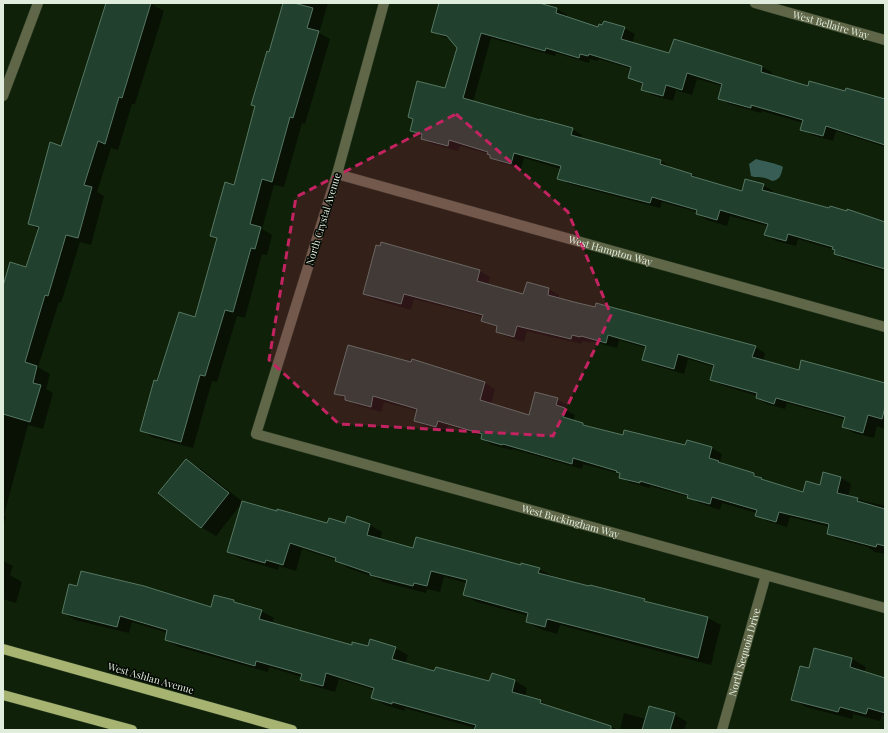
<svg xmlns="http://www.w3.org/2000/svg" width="888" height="733" viewBox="0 0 888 733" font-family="'Playfair Display',serif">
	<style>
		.water { fill: #385d54 }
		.shadow { fill: #0007 }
		.building { fill: #21402e; stroke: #567763 }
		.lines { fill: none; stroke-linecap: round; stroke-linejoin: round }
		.street-casing { stroke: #2c3d26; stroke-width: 11 }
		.primary-casing { stroke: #2c3d26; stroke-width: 11 }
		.street { stroke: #606748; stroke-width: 10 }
		.primary { stroke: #a7b471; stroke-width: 10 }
		.marked { fill: #c42361; fill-opacity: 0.2; stroke: #c42361; stroke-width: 3; stroke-dasharray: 8 5; stroke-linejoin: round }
		.labels { text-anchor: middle; stroke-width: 3; stroke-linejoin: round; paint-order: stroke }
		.street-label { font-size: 10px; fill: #e0ecdc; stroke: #030802 }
	</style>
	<rect width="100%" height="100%" fill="#0f2108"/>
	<path class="water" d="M756,159C763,161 779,164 783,167C781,175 780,180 772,181C763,175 758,179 751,176L749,164Z"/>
	<path class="shadow" d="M107,3H149L164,11L135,104H132L118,150L111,148L97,192L104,196L91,245L80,242L61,303L59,302L38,367L50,374L46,389L53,393L43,429L28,425L4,515L6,516L3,527V289L27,268L39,230L29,224L62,147Z
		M278,3H328L319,33L330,39L305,124L302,123L284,187L274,185L262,229L272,235L267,255L262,254L245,318L237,316L217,382L212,381L193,448L152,437L141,430L158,382L196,318L217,239L211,236L235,186L256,107L252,104L270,53L283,6Z
		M447,3H535L557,9L567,15L566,18L599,28H624L635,34L632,43L670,55L674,41L762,67L772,72L771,76L808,87L845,92L885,100V147L836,131L833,141L812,135L801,129L803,123L762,111L761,113L729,104L719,98L723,86L697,79L692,95L676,90L673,101L652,95L642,89L644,85L629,77L632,69L599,59L598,61L590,59L589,63L556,53L555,56L491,38L473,102L572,129L582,135L581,139L661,161L671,167V168L692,174L701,180L743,192L763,185L773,191V194L830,210L847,212L848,210L885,223V271L846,260L835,254L836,251L835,250L798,239L796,246L776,241L766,235L768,226L730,216L727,226L707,220L697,214V212L662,202L660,208L569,184L559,178L561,169L524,158L521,169L501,163L491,157V155L489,154L460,146L458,151L432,144L422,138V137L411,131L446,90L458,47L451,39L443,37L432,31Z
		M480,271L490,277L488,285L524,296L528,283L549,289L559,295L558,299L755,347L765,353L763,361L799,371L885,385V429L877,426L874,438L854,433L843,427L845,419L787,403L785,409L767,404L757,398L758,396L721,385L711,379L715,367L688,359L684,374L653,365L643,360L646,348L619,340L617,348L591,341V343L583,341L581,344L527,331L524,342L507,337L497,331L498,328L482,321L483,317L414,299L411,310L374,299L364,294Z
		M413,360L485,383L495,389L491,404L529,416L557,399L567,405L566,410L575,415L573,421L583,424L589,427L623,436L686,446L687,441L712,448L722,454L720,462L724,465L754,474L764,481L804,493L821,486L824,473L841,478L851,484L848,497L885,506V554L875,552L868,547L838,539L828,534L830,527L790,517L787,527L767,521L757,515V513L722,503L720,510L699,503L689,497L650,486V488L631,483L620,477L621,474L583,464L582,469L513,449L512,450L492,445L482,439L483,436L448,426L446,432L425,426L415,420L418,411L384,402L381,412L356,405L335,393L412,363Z
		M186,460L201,469L243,502L328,524H345L347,518L370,525L382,532L380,540L414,549L539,569L552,576L551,577L644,600L649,603L708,618L721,625L711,665L560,625L557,634L540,629L527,622L529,616L477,602L464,595L467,583L444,577L440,592L427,589L426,593L383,582L374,577L348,568L336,560L302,549L296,571L279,566L278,570L241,559L228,552L242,503L216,536L201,527Z
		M3,561L13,566L10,575L22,582L16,603L3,599Z
		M234,601L242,605L261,611L274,618L272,624L352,646L368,648H395L408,655L405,664L435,673L490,683L515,681L527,688L525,697L540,701L553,708L620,730L624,713L646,719L674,714L687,722L684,730H671L675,716H673L669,730H482L405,708V711L385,705L372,697L374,690L339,679L335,692L314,686L302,679V677L269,667L268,672L179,647L166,640L168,633L132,622L129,633L75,620L63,612L212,608Z
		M815,649L852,659L866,667L864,673L885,679V716L882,715L880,721L853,714L852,719L806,707L792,699L810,669Z"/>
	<path class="building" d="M106,3H151L122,98L119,97L105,144L98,141L84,185L92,187L78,238L66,235L48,296L45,295L25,362L37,366L33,383L41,385L30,422L3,414V286L10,262L26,267L39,227L28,224L50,142L61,146Z
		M283,3H294L313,8L307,28L319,31L293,118L290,117L272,182L262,179L250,224L261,227L255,249L251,248L233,312L225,310L205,376L200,375L181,442L140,431L154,380L157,381L179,312L195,317L217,238L210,236L225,182L234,185L255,106L251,105L267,51L269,52Z
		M439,3H539L557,8L556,13L598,27L599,24L602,25L604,21L625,27L621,39L669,53L674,39L762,66L761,72L808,86L809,81L845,91L846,88L885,99V145L826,126L823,136L800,130L803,120L751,105V108L718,99L722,84L687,73L682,90L666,85L663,96L641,90L643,83L628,78L631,67L589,54L588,56L580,54L579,58L546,48L545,51L481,33L463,98L540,120V119L573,128L571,135L661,160L660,164L692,174L691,176L742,191L745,179L764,184L762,190L829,208L830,206L847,211V209L885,222V269L834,254L835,250L832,249L833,247L788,234L786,241L764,235L768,224L720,210L717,220L696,214L697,210L652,197L650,203L557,179L561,166L514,153L511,164L490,158V155L487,154L488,152L449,140L448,146L421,139L422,134L410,131L413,119L408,117L417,81L445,88L457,48L447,36L431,32Z
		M381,242L480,270L477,281L523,294L527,282L549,288L548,295L574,302L595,307L596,303L756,346L752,357L799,370L801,360L885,383V407L882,419L868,415L863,433L842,427L845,417L776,398L774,404L756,398L757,393L710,380L714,365L678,354L674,369L642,360L646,346L608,335L606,343L581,336L580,337L572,335L571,339L517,326L514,337L496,332L497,326L481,321L483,315L404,294L401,304L363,294L376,245L380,246Z
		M348,345L411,362L412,359L485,382L480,400L529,415L535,392L558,398L556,405L565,408L563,417L583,423V425L623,435L624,430L685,445L687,440L712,447L709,458L719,461L718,462L754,473V476L762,478L761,479L803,492L806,481L820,485L823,472L841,477L837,493L858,498L857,501L885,509V546L877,544L876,547L827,534L829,524L779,512L776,522L755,516L757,510L712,497L710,504L687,498L688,495L640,481V483L619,478L620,473L616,472L617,471L573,458L572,464L503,444L502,445L481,439L482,434L438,421L436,427L414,421L417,409L373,396L371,407L345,400V396L334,394Z
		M186,459L229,493L201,528L158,493Z
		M242,501L277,511V509L327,523L329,518L345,523L347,516L370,524L367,535L413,548L416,537L521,565V563L540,568L538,573L589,586L590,585L645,599L644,601L708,617L698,658L547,619L545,627L526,622L528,613L463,595L467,580L431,571L427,586L414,583L413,586L370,575V573L335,561L336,558L290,543L283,565L266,560L265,563L227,552Z
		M81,571L144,586L211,607L214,595L234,600V602L262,610L259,619L352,645V642L368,646L370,639L396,647L392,659L434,671L436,667L489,681L492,673L515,680L512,692L541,700L540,703L611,726V730H474L476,725L392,702V704L371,698L374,688L326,673L323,686L300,680L302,674L256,661L255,666L165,640L167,630L120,616L117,627L62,613L69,584L77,586Z
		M814,648L852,658L850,667L885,678V713L868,708L866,714L840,707L838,712L791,700L800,666L809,668Z
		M649,706L675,713L670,730H642Z"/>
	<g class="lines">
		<g class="street-casing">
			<g id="street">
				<path id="s1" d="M384,3L337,174L256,434L885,608"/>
				<path id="s2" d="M755,3L885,40"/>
				<path d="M3,96L38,3"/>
				<path id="s3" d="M337,174L885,327"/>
				<path id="s4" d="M722,730L766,575"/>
			</g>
		</g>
		<g class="primary-casing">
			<path id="primary" d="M3,649L292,730
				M3,695L132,730"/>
		</g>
		<use href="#street" class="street"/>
		<use href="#primary" class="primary"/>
	</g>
	<path class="marked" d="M456,114L568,212L611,315L553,436L339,424L269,360L296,197Z"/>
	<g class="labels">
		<g class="street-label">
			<text dy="4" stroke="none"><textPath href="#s2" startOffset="79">West Bellaire Way</textPath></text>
			<text transform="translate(323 219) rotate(-73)" y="4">North Crystal Avenue</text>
			<text dy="4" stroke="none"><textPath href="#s3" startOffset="284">West Hampton Way</textPath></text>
			<text dy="4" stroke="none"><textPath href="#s1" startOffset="776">West Buckingham Way</textPath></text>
			<text dy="4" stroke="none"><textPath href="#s4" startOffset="81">North Sequoia Drive</textPath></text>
			<text transform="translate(151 678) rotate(16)" y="4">West Ashlan Avenue</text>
		</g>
	</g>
	<rect width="888" height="733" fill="none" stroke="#e0ecdc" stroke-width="8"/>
</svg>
